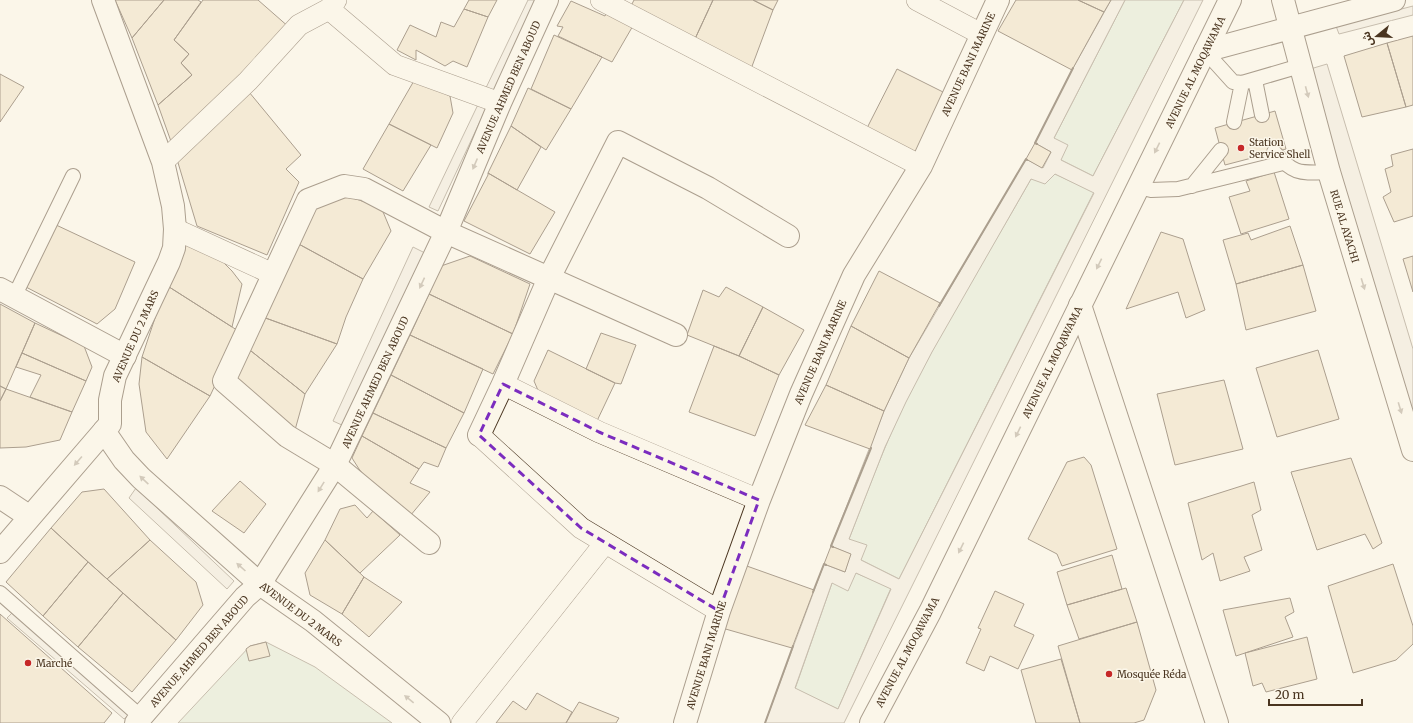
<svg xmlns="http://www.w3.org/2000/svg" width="1413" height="723" viewBox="0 0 1413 723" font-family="Merriweather,'Noto Sans Arabic',serif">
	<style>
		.green { fill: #dce7d0; stroke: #887966 }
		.parking { fill: #ede7d9; stroke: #887966; fill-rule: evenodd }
		.building { fill: #ecdcbc; stroke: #4a3520 }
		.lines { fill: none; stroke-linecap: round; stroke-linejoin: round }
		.service-casing { stroke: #4a3520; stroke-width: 16 }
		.pedestrian-casing { stroke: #4a3520; stroke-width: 22 }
		.minor-casing { stroke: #4a3520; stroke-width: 24 }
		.tertiary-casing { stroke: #4a3520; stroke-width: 24 }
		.service { stroke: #fbf6e9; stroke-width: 14 }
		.pedestrian { stroke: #fbf6e9; stroke-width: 21 }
		.minor { stroke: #fbf6e9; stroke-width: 22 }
		.tertiary { stroke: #fbf6e9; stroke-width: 22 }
		.wall { stroke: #4a3520; stroke-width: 2 }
		.oneway { fill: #a29684 }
		.marked { fill: none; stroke: #7b2cbf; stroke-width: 3; stroke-dasharray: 8 5; stroke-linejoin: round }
		.poi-dot { fill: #c62828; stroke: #fbf6e9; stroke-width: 1.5 }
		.labels { text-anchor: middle; stroke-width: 3; stroke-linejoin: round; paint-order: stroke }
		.street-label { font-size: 10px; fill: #4a3520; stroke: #fbf6e9 }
		.poi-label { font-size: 10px; fill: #4a3520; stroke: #fbf6e9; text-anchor: start }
	</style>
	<rect width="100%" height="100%" fill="#fbf6e9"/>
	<path class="green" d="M1125,0H1184L1093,176L1061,160L1054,138Z
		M1055,174L1094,192L899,579L861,560L849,539C867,493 884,446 906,401C944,325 989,253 1031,179Z
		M856,573L891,588L838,709L795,689L832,583Z
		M266,642L315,667L392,723H178L250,646Z"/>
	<path class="parking" d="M528,0H537L438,211L429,207Z
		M1111,0H1125L1054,138L1068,145L1061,160L1093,176L1184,0H1203L844,723H765L824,564L845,572L850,554L831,546L884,411L909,358L1026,159L1043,168L1051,152L1035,143L1072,70ZM1055,174L1094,193L899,579L861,560L867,545L849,539L885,447L906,402L932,352L1031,179L1045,184ZM856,573L891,589L838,709L795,688L832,583L848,591Z
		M1413,6V15L1339,34L1336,26Z
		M1327,64L1413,349V421L1307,70Z
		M413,247L425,253L344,426L333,421Z
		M136,488L234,581L227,589L129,498Z
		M13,612L130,714L124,719L7,618Z"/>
	<path class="building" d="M115,0H164L132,38Z
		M164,0H198L201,2L174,40L189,54L181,63L192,75L158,105L132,38Z
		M203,0H258L290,28L173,147L158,105L192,75L181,63L189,54L174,40Z
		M469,0H497L488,17L464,9Z
		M634,0H713L694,41L631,6Z
		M713,0H753L773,10L751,69L694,41Z
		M753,0H778L773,10Z
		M1016,0H1078L1104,12L1072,70L998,31Z
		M1078,0H1111L1104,12Z
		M571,1L605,16L608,9L634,24L612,62L558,36L563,27L557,26Z
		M464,9L488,17L467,67L453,61L445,66L416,50V60L397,50L410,25L436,37L441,22L454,27Z
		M554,35L602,57L571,109L531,89Z
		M1413,36V105L1406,107L1387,43Z
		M1387,43L1406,107L1362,117L1344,56Z
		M897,69L947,94L915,155L866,130Z
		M0,74L24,87L0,122Z
		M415,79L450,96L453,113L437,148L389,124Z
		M528,88L571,109L546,150L511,126Z
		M249,92L301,155L286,169L299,182L267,255L197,226L176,156Z
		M1275,111L1286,149L1225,165L1215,128Z
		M389,124L431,145L403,191L363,169Z
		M511,126L541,147L517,190L488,173Z
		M1035,143L1051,152L1042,168L1026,159Z
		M1413,149V216L1394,222L1383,197L1391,192L1385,169L1393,166L1391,155Z
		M1274,172L1289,219L1241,234L1229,197L1250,191L1246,181Z
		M488,173L555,212L530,254L464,221L488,175Z
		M340,194L381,207L391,231L363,279L295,242L313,204Z
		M54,224L135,262L115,309L97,324L24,286Z
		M1290,226L1303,265L1236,284L1223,240L1248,233L1251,240Z
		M1161,232L1183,239L1205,310L1186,318L1178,292L1126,309Z
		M183,240L220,259L232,271L242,284L232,327L166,285Z
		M295,242L363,279L346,317L337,344L260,316Z
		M470,256L530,284L513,334L429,294L441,266Z
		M1413,256V292L1403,259Z
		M1303,265L1316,311L1246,330L1236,284Z
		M879,271L940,303L909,358L851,326Z
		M166,285L240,332L210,396L142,357Z
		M726,287L763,307L739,356L687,335L703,290L719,297Z
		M429,294L513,334L493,374L410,335Z
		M0,304L35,323L6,389L0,386Z
		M763,307L804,330L779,375L739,356Z
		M260,316L337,344L305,394L246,347Z
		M35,323L84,346L92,367L86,381L22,353Z
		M851,326L909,358L884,411L826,385Z
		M601,333L636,345L621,384L615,383L586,369Z
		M410,335L483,369L464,413L391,375Z
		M714,346L739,356L779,375L755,436L689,412Z
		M246,347L305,394L295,430L231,378Z
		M548,350L615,383L596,423L540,395L534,381Z
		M1318,350L1339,419L1277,437L1256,368Z
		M22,353L86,381L72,412L30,397L41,375L16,367Z
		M142,357L210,396L167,459L146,432L139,384Z
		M391,375L464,413L446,448L373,413Z
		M1224,380L1243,449L1175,465L1157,394Z
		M826,385L884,411L870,449L805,425Z
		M0,386L6,389L0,401Z
		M6,389L72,412L60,440L26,447L0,448V401Z
		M373,413L446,448L438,467L424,462L419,469L362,436Z
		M362,436L419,469L410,483L430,492L410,516L375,490L359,469L352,458Z
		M1084,457L1091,465L1117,549L1062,566L1057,554L1028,539L1067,462Z
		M1351,458L1382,543L1373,549L1365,534L1317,550L1291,472Z
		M240,481L266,504L244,533L212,511Z
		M1254,482L1261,510L1252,515L1262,550L1244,557L1250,571L1220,581L1213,553L1202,560L1188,503Z
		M104,489L150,540L107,579L51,528L82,492Z
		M355,505L367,518L373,511L400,535L360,573L325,540L340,509Z
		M51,528L88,562L43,616L6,582Z
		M150,540L196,582L203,605L176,640L107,579Z
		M325,540L364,577L342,614L310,595L305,573Z
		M831,546L851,554L845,572L824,564Z
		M1112,555L1122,589L1067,605L1057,572Z
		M88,562L123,593L78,647L43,616Z
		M1393,564L1413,626V644L1396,660L1353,673L1328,586Z
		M744,565L814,590L792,648L722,628Z
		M364,577L402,602L369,637L342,614Z
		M1126,588L1137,622L1079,639L1067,605Z
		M995,591L1024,604L1014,626L1034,635L1018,669L990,656L984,671L966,663L981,629L978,628Z
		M123,593L176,640L132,692L78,647Z
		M1290,598L1294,612L1285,617L1293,637L1236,656L1223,610Z
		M0,614L112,713L104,723H0Z
		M1137,622L1156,690L1144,720L1134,723H1080L1058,646Z
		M1307,637L1317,679L1266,692L1262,683L1253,686L1245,653Z
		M266,642L270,656L249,661L246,649L250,646Z
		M1061,659L1080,723H1036L1021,670Z
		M537,693L572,712L566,723H496L513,701L526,710Z
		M579,702L619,718L616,723H566Z"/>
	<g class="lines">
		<g class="service-casing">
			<path id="service" d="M1205,51L1233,82L1242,83L1300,66
				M1255,80L1262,115
				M1234,122L1242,83
				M1274,152C1294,175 1300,173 1329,172
				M1192,186L1221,150
				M1138,187L1151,190L1178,189L1283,163
				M14,297L73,176
				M0,593L141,717"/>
		</g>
		<g class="pedestrian-casing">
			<path id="pedestrian" d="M601,0L921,166
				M917,0L981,34
				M329,9L395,65L500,103
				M163,162L248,81L299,25L329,9L336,0
				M175,229L273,274
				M503,384L599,432L759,500
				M479,435L581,528L719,611
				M462,723L605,543"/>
		</g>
		<g class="minor-casing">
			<path id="minor" d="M1283,0L1329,172L1413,450
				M1205,51L1394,0
				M0,289L125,356
				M1080,305L1217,723
				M479,435L503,384L549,278L618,142L708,188L788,236
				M0,497L30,517
				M429,543L335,465L287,436L224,381L308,200L344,186L364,189L446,232L676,335
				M0,552L104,431
				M136,723L245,597L260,584L335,465L446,232L500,103L547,0
				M685,723L719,611L759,500L801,394L854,275L921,166L998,0"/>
		</g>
		<g class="tertiary-casing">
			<path id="tertiary" d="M103,0L163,162L173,206L175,229L174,248L169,262L115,376L110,400V424L104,431L124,460L141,478L260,584L313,621L439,723
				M871,723L930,612L1230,0"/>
		</g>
		<use href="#service" class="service"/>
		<use href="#pedestrian" class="pedestrian"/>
		<use href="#minor" class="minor"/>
		<use href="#tertiary" class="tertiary"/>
		<path class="wall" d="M1037,144L1035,143L1073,68
			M939,306L1026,159L1027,160
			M833,547L831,546L871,448
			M813,592L824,564L826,565
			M765,723L793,646"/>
	</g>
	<defs><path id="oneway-solid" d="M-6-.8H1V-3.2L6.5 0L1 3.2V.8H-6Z"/></defs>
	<g class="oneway">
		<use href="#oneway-solid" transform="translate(1307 92) rotate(75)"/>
		<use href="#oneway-solid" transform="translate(1157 148) rotate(116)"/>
		<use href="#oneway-solid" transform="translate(475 164) rotate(113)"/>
		<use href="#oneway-solid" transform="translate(1099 264) rotate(116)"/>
		<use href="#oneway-solid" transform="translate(422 283) rotate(115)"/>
		<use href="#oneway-solid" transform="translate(1363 284) rotate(73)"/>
		<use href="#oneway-solid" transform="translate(1400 408) rotate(73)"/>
		<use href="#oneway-solid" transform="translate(1018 432) rotate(116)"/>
		<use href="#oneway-solid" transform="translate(78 461) rotate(131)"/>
		<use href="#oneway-solid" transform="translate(144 480) rotate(-137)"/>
		<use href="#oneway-solid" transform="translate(321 487) rotate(122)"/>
		<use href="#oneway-solid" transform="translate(961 548) rotate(116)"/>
		<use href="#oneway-solid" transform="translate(241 567) rotate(-138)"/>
		<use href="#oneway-solid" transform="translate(409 699) rotate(-141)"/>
	</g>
	<path d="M0 0H1413V723H0ZM503,384L599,432L759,500L719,611L581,528L479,435Z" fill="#fbf6e9" fill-opacity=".55" fill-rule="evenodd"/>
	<path class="marked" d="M503,384L599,432L759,500L719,611L581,528L479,435Z"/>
	<g class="poi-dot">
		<circle cx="1241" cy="148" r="4"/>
		<circle cx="28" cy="663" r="4"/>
		<circle cx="1109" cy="674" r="4"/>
	</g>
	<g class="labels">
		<g class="street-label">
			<text transform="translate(968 64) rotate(-65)" y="4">AVENUE BANI MARINE</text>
			<text transform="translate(1195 72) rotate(-64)" y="4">AVENUE AL MOQAWAMA</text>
			<text transform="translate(508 87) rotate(-66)" y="4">AVENUE AHMED BEN ABOUD</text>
			<text transform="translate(1345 226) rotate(73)" y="4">RUE AL AYACHI</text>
			<text transform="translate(135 336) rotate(-66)" y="4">AVENUE DU 2 MARS</text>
			<text transform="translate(820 352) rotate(-66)" y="4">AVENUE BANI MARINE</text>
			<text transform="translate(1052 362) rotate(-64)" y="4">AVENUE AL MOQAWAMA</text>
			<text transform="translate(375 382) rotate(-65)" y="4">AVENUE AHMED BEN ABOUD</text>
			<text transform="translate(301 614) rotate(37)" y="4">AVENUE DU 2 MARS</text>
			<text transform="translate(199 651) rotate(-49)" y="4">AVENUE AHMED BEN ABOUD</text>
			<text transform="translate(907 652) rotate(-62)" y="4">AVENUE AL MOQAWAMA</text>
			<text transform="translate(706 655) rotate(-73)" y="4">AVENUE BANI MARINE</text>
		</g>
		<g class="poi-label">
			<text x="1249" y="146">Station<tspan x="1249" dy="12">Service Shell</tspan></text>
			<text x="36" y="667">Marché</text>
			<text x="1117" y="678">Mosquée Réda</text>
		</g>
	</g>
	<g transform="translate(1377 36) rotate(252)" stroke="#fbf6e9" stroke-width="3" paint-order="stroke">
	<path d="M0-3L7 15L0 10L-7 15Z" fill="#4a3520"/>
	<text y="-6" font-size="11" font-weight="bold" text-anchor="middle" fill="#4a3520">ش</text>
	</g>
	<path d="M1269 699v6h93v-6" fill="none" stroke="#4a3520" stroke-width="2"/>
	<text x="1275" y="699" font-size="12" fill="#4a3520" stroke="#fbf6e9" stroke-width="3" paint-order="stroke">20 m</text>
</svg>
